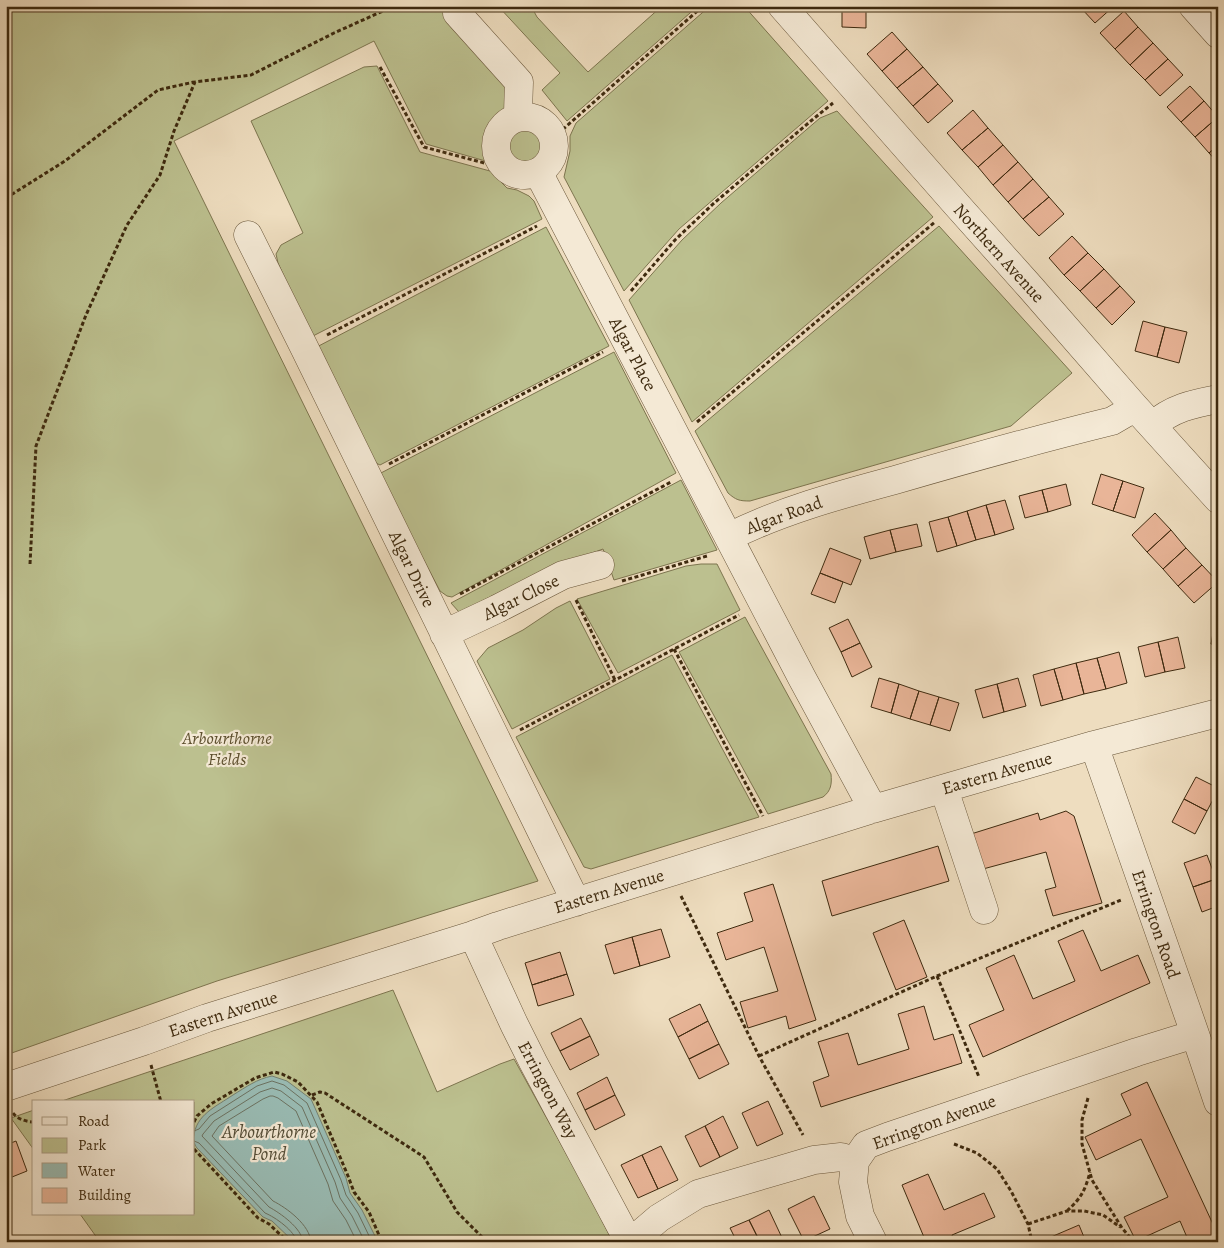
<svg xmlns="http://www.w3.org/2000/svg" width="1224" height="1248" viewBox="0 0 1224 1248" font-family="Alegreya,serif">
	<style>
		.green { fill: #bcc08f; stroke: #7d754f }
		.water { fill: #99bbb3; stroke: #758171 }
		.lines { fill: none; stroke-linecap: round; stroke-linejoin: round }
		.shore { stroke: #6c7261; stroke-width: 1 }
		.building { fill: #e9b598; stroke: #3e2a0f }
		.minor-casing { stroke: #6a573b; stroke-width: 29 }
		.path { stroke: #3e2a0f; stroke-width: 3; stroke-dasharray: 4 2.5; stroke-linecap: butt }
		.minor { stroke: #f4e9d5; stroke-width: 28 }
		.labels { text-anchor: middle; stroke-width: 4.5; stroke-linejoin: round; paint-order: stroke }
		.street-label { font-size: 18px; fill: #3e2a0f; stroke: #f4e9d5 }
		.park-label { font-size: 18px; font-style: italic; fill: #5e502f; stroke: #f4e9d5 }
		.water-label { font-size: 19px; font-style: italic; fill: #554e38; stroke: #f4e9d5 }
	</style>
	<rect width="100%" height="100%" fill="#eeddbf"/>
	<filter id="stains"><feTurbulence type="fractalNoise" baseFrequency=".004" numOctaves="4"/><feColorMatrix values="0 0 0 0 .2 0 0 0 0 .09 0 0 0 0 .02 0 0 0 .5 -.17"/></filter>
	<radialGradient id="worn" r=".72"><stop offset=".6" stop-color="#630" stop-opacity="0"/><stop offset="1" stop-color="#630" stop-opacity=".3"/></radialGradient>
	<path class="green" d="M6,6H444V7L509,87L514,98L489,124L485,135L484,146L489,162L426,144L374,41L174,141L538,881L217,981L6,1055Z
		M498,6H531L537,17L588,72L662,6H698L567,121L542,90L560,73Z
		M710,6H744L828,101L679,229L624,291L564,177L570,151V136L576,123Z
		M377,66L420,152L490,171L507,188L517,190L529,196L534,201L542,219L311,337L278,263L276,254L281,245L303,233L251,121L364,67Z
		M837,111L933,217L692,422L629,300L682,240L721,203L820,118Z
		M509 146a17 17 0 1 1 34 0a17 17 0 1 1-34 0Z
		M939,226L1072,373L1011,426L750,501C739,501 736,500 728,493L695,431Z
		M546,227L609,346L380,465L376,463L311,350Z
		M614,352L676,473L452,597L447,596L440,591L379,474Z
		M681,480L717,550L614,580L603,549L544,571L459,612L451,603Z
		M701,564H717L740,610L618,673L577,599L686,566Z
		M570,601L610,679L512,729L477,661L488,648L523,630L556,608Z
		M745,617L831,774C832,784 831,791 823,797L768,814L679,652Z
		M672,655L759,817L591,869L584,867L516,737Z
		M393,990L437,1092L500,1064L514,1059L587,1191L613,1242H100L80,1214H194V1102H59Z
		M34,1110V1150L11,1118Z"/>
	<path class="water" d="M272,1076L287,1081L311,1099L346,1178L350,1193L362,1210L378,1242H294L272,1221L263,1217L197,1148C194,1144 194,1141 194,1137C195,1115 217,1106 233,1095C246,1087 257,1079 272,1076Z"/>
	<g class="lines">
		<path class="shore" d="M194,1131L199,1129L210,1116L257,1086L272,1081L284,1085L307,1103L341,1180L346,1195L358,1213L372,1242
			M194,1141L199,1143L265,1213C275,1217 295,1231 297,1242
			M303,1242C302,1228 280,1213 269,1207L202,1136L203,1134L214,1121L260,1092L272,1088L281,1091L302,1107L335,1182L340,1198L352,1216L365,1242
			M311,1242C310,1225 287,1208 273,1201L212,1136L219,1126L263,1099L270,1096H273L278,1098L296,1111L328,1184L333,1201L346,1220L357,1242"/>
	</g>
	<path class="building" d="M842,6H866V28L842,27Z
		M1083,6H1114L1095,23L1081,8Z
		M1124,11L1138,27L1115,49L1100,33Z
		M1138,27L1153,43L1130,65L1115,49Z
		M892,32L907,49L882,71L867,54Z
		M1153,43L1168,59L1145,80L1130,65Z
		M907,49L923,67L897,88L882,71Z
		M1168,59L1183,75L1160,96L1145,80Z
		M923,67L938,84L913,106L897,88Z
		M938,84L953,101L928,123L913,106Z
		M1190,86L1204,101L1181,122L1167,107Z
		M1204,101L1218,117L1195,137L1181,122Z
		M973,110L988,128L962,150L947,133Z
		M1218,117V145L1209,153L1195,137Z
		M988,128L1003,145L978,167L962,150Z
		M1003,145L1018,162L993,185L978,167Z
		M1218,145V163L1209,153Z
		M1018,162L1033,179L1008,202L993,185Z
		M1033,179L1049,197L1023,219L1008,202Z
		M1049,197L1064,214L1039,236L1023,219Z
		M1072,236L1088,253L1064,275L1049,258Z
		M1088,253L1104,269L1080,291L1064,275Z
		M1104,269L1120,286L1096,308L1080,291Z
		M1120,286L1135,302L1112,325L1096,308Z
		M1143,321L1165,327L1157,357L1135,351Z
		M1165,327L1187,332L1179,363L1157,357Z
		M1101,474L1123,481L1113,511L1092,504Z
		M1123,481L1144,488L1135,518L1113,511Z
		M1066,484L1071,505L1048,512L1042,490Z
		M1042,490L1048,512L1025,518L1019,496Z
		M1005,500L1014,529L995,535L986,505Z
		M986,505L995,535L976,540L967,511Z
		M967,511L976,540L957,546L948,517Z
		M1155,513L1171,530L1147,552L1132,535Z
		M948,517L957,546L937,552L929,522Z
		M917,524L922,546L896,552L890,530Z
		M890,530L896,552L870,559L864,537Z
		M1171,530L1186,548L1163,569L1147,552Z
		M830,548L861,560L851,585L820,573Z
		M1186,548L1202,565L1178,586L1163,569Z
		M1202,565L1218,582L1194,603L1178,586Z
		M820,573L843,582L835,603L811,594Z
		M848,619L860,643L841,652L829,628Z
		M1215,622L1218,623V645L1211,644Z
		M1178,637L1185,668L1165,672L1158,642Z
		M1158,642L1165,672L1145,677L1138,647Z
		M860,643L872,667L852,677L841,652Z
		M1119,652L1127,683L1106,689L1097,658Z
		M1097,658L1106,689L1084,694L1076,663Z
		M1076,663L1084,694L1063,700L1054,669Z
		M1054,669L1063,700L1041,706L1033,675Z
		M879,678L899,684L891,713L871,707Z
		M1018,678L1026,706L1004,712L997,684Z
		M899,684L919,691L910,719L891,713Z
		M997,684L1004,712L983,718L975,690Z
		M919,691L939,697L930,725L910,719Z
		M939,697L959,703L950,731L930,725Z
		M1196,777L1218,788V790L1207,811L1184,799Z
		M1184,799L1207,811L1195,834L1172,822Z
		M1066,811L1074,816L1102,903L1053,916L1045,890L1056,887L1046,852L983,869L971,834L1038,813L1040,820Z
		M938,846L949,881L832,916L822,881Z
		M1207,855L1216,879L1193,887L1184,863Z
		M1216,879L1218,886V906L1202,912L1193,887Z
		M773,884L816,1020L789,1029L786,1016L748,1028L740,1002L778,991L764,947L726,960L717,933L753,921L744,893Z
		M904,920L927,977L896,990L873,933Z
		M661,929L670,957L640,966L632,937Z
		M1083,930L1101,971L1138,955L1150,983L983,1057L969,1025L1004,1010L986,968L1014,955L1033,999L1075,981L1058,941Z
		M632,937L640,966L614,974L605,945Z
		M560,952L567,974L532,985L525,963Z
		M567,974L574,995L538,1006L532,985Z
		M700,1004L708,1021L678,1037L669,1019Z
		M924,1006L934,1040L953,1034L962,1063L821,1107L813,1082L829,1076L818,1042L848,1033L858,1065L909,1049L898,1014Z
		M581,1018L590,1036L560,1051L551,1033Z
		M708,1021L719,1044L689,1059L678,1037Z
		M590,1036L599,1055L570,1070L560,1051Z
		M719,1044L729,1064L699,1079L689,1059Z
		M607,1077L615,1095L585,1110L577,1093Z
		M1147,1082L1218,1235V1242H1189L1180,1221L1136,1241L1124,1217L1168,1197L1141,1139L1096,1160L1085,1137L1131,1115L1121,1094Z
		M615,1095L625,1115L595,1130L585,1110Z
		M768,1101L783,1134L757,1146L742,1113Z
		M723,1116L738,1148L720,1157L705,1126Z
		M705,1126L720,1157L700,1167L685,1136Z
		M16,1141L27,1171L7,1179L6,1145Z
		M661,1146L678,1180L658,1189L642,1155Z
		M642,1155L658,1189L638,1198L621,1165Z
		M928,1174L944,1210L984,1193L995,1217L952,1235L954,1242H926L902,1185Z
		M814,1196L830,1229L804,1241L788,1209Z
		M769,1210L784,1242H760L749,1220Z
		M749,1220L760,1242H737L730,1228Z
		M1079,1225L1086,1242H1053L1051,1237Z"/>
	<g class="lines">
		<g class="minor-casing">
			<path id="minor" d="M782,6L956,204L1031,288L1133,405L1218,499
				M1193,6L1218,34
				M457,13L519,82L518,113L515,118
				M496 146a29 29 0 1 1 58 0a29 29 0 1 1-58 0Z
				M538,172L802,678L873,809
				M248,235L304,347L576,902
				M1152,426C1172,408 1192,404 1218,399
				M729,537C780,511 839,495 895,480C967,459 1039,439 1112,421L1124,414L1133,405
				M444,634L497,609L563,575L600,565
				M1094,745L1195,1034L1218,1102
				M944,789L984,910
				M473,935L514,1024L533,1062L629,1242
				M6,1087L144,1041L207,1018L473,935L498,926L873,809L1094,745L1218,713
				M855,1161L866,1145L887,1137L1137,1052L1195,1034
				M855,1161L853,1182L860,1216L873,1242
				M631,1242L659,1218L698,1194L814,1160L841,1157L855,1161"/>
		</g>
		<path class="path" d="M380,67L424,147L507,169
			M553,138L703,6
			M6,198L65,161L158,90L194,82
			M631,291L675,240L713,204L812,120L833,103
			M327,335L537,226
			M697,422L935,222
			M389,464L603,352
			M30,564L36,446L86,315L127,225L160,175L174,131L195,82L251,75L334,33L394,6
			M622,581L707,556
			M460,594L671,482
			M576,600L615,680
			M674,649L763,816
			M520,730L739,615
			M681,896L759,1056L803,1135
			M937,976L979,1077
			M759,1056L937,976L1121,900
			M151,1065L161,1102
			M312,1095L320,1092L325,1093L424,1157L457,1212L487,1242
			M1088,1098L1082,1120V1144L1092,1180L1122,1228L1134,1242
			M13,1113C17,1119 27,1122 34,1122
			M194,1122L197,1116L211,1104L255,1078L274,1072L282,1074L298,1082L317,1102L348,1176L354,1192L369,1212L382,1242
			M954,1144L977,1153L997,1169L1011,1191L1028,1224L1032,1242
			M194,1149L258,1218L269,1224L288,1242
			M1067,1211C1081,1198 1085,1191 1090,1172
			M1028,1224L1067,1211H1084L1103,1215L1120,1227"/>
		<use href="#minor" class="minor"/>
	</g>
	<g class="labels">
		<g class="street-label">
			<text transform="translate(999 253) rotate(48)" y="6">Northern Avenue</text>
			<text transform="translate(633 354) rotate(62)" y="6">Algar Place</text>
			<text transform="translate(784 515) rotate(-20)" y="6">Algar Road</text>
			<text transform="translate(412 569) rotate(64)" y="6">Algar Drive</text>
			<text transform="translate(521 597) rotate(-26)" y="6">Algar Close</text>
			<text transform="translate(997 773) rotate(-16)" y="6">Eastern Avenue</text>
			<text transform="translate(609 891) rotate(-17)" y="6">Eastern Avenue</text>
			<text transform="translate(1156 924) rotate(71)" y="6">Errington Road</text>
			<text transform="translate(223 1014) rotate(-18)" y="6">Eastern Avenue</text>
			<text transform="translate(548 1090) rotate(62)" y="6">Errington Way</text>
			<text transform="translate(934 1122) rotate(-20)" y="6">Errington Avenue</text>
		</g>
		<g class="park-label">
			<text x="227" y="744">Arbourthorne<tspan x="227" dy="21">Fields</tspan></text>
		</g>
		<g class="water-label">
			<text x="269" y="1138">Arbourthorne<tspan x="269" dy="22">Pond</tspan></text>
		</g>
	</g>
	<rect width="1224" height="1248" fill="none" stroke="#eeddbf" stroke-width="25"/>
	<rect x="8" y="8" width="1209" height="1233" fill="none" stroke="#3e2a0f" stroke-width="2.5"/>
	<rect x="12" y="12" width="1199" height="1223" fill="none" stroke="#3e2a0f"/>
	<rect x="32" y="1100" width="162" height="115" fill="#f4e9d5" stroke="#ab9d86"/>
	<rect x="42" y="1117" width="25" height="8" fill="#f4e9d5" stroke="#ab9d86"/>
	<text x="78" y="1126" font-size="15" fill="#3e2a0f">Road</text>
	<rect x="42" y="1138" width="25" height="15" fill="#bcc08f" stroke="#ab9d86"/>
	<text x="78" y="1150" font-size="15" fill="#3e2a0f">Park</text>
	<rect x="42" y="1163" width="25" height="15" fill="#99bbb3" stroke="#ab9d86"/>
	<text x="78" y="1176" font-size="15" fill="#3e2a0f">Water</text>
	<rect x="42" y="1188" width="25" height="15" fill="#e9b598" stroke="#ab9d86"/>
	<text x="78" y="1200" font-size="15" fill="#3e2a0f">Building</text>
	<rect width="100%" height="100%" filter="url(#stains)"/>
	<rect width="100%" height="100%" fill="url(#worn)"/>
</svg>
